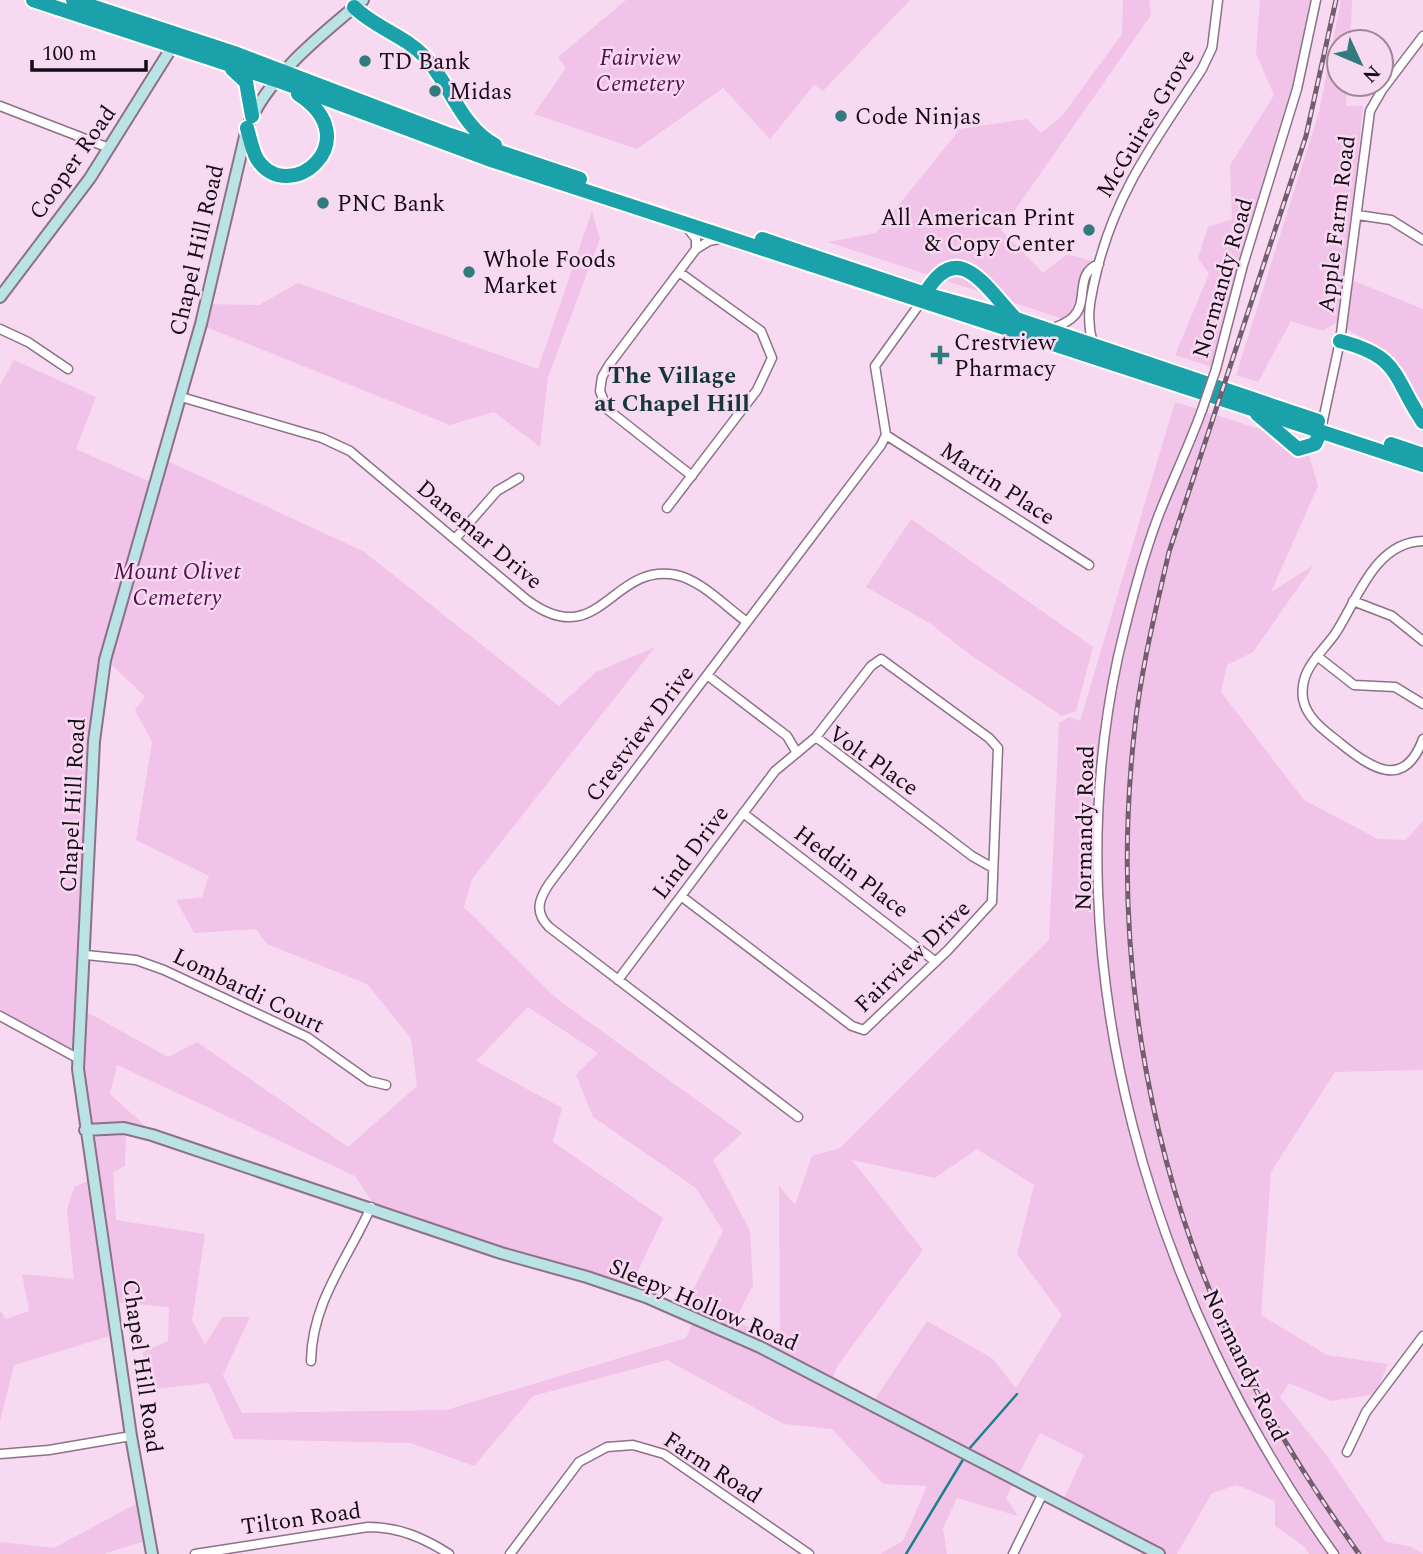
<svg xmlns="http://www.w3.org/2000/svg" width="1423" height="1554" viewBox="0 0 1423 1554" font-family="Spectral,serif">
	<style>
		.green { fill: #f1c3e9; fill-rule: evenodd }
		.lines { fill: none; stroke-linecap: round; stroke-linejoin: round }
		.stream { stroke: #1c818a; stroke-width: 2.5 }
		.street-casing { stroke: #8c7188; stroke-width: 11 }
		.secondary-casing { stroke: #8c7188; stroke-width: 14 }
		.highway-casing { stroke: #fff; stroke-width: 18 }
		.street { stroke: #fff; stroke-width: 8 }
		.secondary { stroke: #bae3e5; stroke-width: 10 }
		.highway { stroke: #1aa1a9; stroke-width: 14 }
		.rail-casing { stroke: #715e6e; stroke-width: 5 }
		.rail { stroke: #f8d9f2; stroke-width: 2.5; stroke-dasharray: 8; stroke-linecap: butt }
		.street-bridge-casing { stroke: #8c7188; stroke-width: 11; stroke-linecap: butt }
		.street-bridge { stroke: #fff; stroke-width: 8 }
		.poi-dot { fill: #317b7f; stroke: #f8d9f2; stroke-width: 2.5 }
		.labels { text-anchor: middle; stroke-width: 5; stroke-linejoin: round; paint-order: stroke }
		.park-label { font-size: 23px; font-style: italic; fill: #4f1149; stroke: #f8d9f2 }
		.poi-label { font-size: 23px; fill: #150b14; stroke: #f8d9f2; text-anchor: start }
		.street-label { font-size: 23px; fill: #150b14; stroke: #f8d9f2 }
		.neighbourhood-label { font-size: 24px; font-weight: bold; fill: #143739; stroke: #f8d9f2 }
	</style>
	<rect width="100%" height="100%" fill="#f8d9f2"/>
	<path class="green" d="M626,0H910L823,91L814,85L770,139L723,88L637,149L534,114L566,68L558,57Z
		M1123,0H1149L1151,15L1001,230L1043,273L1067,254L1098,263L1085,303L1066,320L828,242L876,233L960,129L1027,119L1041,133L1062,116L1122,34Z
		M1260,0H1312L1294,90L1233,286L1212,367L1175,355L1209,274L1198,258L1208,227L1232,219L1230,165L1274,95L1256,54Z
		M1341,0H1352L1350,42H1339V84H1347L1346,106H1363L1347,278L1423,309V411L1373,343L1335,323L1323,331L1291,321L1258,382L1236,375L1319,112Z
		M592,211L600,239L548,377L540,447L494,412L450,425L201,325L206,304L259,305L298,283L538,369Z
		M14,360L96,397L76,449L155,484L163,459L363,551L559,706L596,672L655,647L472,879L464,907L556,998L742,1133L713,1160L750,1231L753,1285L735,1321L780,1341L779,1186L795,1205L812,1156L840,1148L1049,940L1059,723L1069,717L1080,721L1175,402L1300,442L1308,453L1318,486L1271,592L1314,565L1253,652L1227,665L1221,692L1304,800L1378,839L1406,840L1423,821V1070L1335,1072L1271,1172L1261,1315L1327,1355L1388,1364L1375,1394L1332,1401L1289,1383L1280,1397L1327,1456L1386,1542L1412,1547L1423,1554H1309L1305,1547L1275,1526V1501L1237,1485L1212,1493L1177,1554H1156L1061,1505L1084,1455L1040,1433L1006,1498L1018,1516L957,1498L943,1528L947,1554H880L903,1541L927,1486L883,1484L832,1429L784,1424L667,1360L533,1396L474,1466L411,1443L234,1439L209,1383L144,1390L143,1352L168,1341L169,1307L112,1302L110,1336L14,1365L0,1421V1310L6,1319L29,1311L22,1274L74,1279L67,1209L75,1186L92,1180L82,1068L0,1018V385ZM106,659L145,697L135,710L152,742L136,840L209,876L202,897L176,900L194,933L256,929L267,944L367,984L411,1038L417,1086L348,1147L197,1042L168,1057L83,1010ZM528,1007L598,1053L576,1075L593,1117L696,1188L723,1231L681,1314L694,1319L686,1338L446,1410L242,1413L223,1375L250,1317H222L205,1345L192,1320L205,1234L116,1220L113,1172L125,1166L126,1132L144,1125L110,1094L117,1065L355,1176L377,1209L628,1292L663,1218L553,1142L562,1108L476,1061ZM977,1149L1034,1185L1017,1254L1062,1315L1016,1388L992,1358L927,1321L873,1402L832,1382L836,1368L923,1250L852,1160L935,1178Z
		M911,519L1093,647L1076,711L1062,716L969,654L931,624L866,587Z
		M143,1500L149,1540L103,1554H0V1542L54,1548Z"/>
	<g class="lines">
		<path class="stream" d="M969,1449L1017,1394
			M906,1554L964,1458"/>
		<g class="street-casing">
			<path id="street" d="M0,106L109,148
				M1358,215L1391,220L1423,240
				M686,226L696,239V249
				M0,329L28,342L68,369
				M1049,330C1058,326 1068,323 1074,316C1089,301 1074,273 1099,264
				M1093,344C1085,316 1091,297 1097,270C1117,189 1158,137 1202,69L1212,48L1218,0
				M1216,369L1243,265L1297,89L1316,0
				M181,397L322,438L350,451L527,600C600,654 611,562 676,575C701,580 726,607 747,622
				M1202,410C1189,446 1172,481 1158,517C1141,562 1129,610 1118,657C1051,967 1153,1302 1334,1554
				M1322,425L1340,341L1370,111L1382,90L1423,36
				M886,435L1089,565
				M692,476L607,409L600,391L602,377L609,365L696,249L709,241L724,238
				M667,508L757,390L772,358L761,331L679,272
				M455,539L497,491L519,478
				M1423,541C1374,542 1357,601 1335,634C1320,655 1299,670 1303,699C1307,719 1325,731 1340,743C1371,768 1404,791 1423,739
				M1353,601L1392,616L1423,641
				M1317,656L1354,685L1395,687L1423,704
				M707,675L787,736L797,753
				M816,737L972,856L993,868
				M743,813L936,962
				M86,955L136,960L164,970L307,1037L369,1081L386,1085
				M618,980L775,771L816,737L871,666L881,659L989,738L998,748L992,902L948,950L864,1030L852,1026L681,896
				M0,1016L79,1059
				M798,1117L549,927C534,912 539,899 549,884L881,445L886,435L875,366L921,302
				M311,1361C312,1301 348,1259 371,1207
				M1347,1452L1366,1412L1423,1336
				M0,1454L49,1450L131,1436
				M195,1554L368,1527C399,1527 424,1538 449,1554
				M510,1554L579,1462L607,1447L633,1445L664,1454L809,1554
				M1013,1554L1043,1493"/>
		</g>
		<g class="secondary-casing">
			<path id="secondary" d="M0,297L90,178L172,47
				M85,1130L124,1128L152,1135L501,1253L587,1277L646,1297L760,1347L1159,1554
				M152,1554L131,1436L78,1069L94,741L105,660L201,324L247,128C267,77 322,34 363,0"/>
		</g>
		<g class="highway-casing">
			<path id="highway" d="M33,0L276,80L488,159L1423,465
				M73,0L237,54L450,135L580,179
				M354,7C375,28 404,35 425,57C450,84 461,127 495,145
				M232,69L246,82L252,116
				M247,128C250,138 252,150 257,159C289,208 370,140 298,94
				M762,239L925,294L1016,319L1318,421
				M922,299C956,235 983,284 1015,318
				M1340,341C1401,357 1392,376 1423,422
				M1257,414L1298,449L1315,444L1321,431
				M1391,444L1423,455"/>
		</g>
		<use href="#street" class="street"/>
		<use href="#secondary" class="secondary"/>
		<use href="#highway" class="highway"/>
		<g class="rail-casing">
			<path id="rail" d="M1336,0L1306,136L1169,552C1155,613 1140,673 1134,735C1112,941 1144,1152 1231,1340C1266,1416 1311,1486 1359,1554"/>
		</g>
		<use href="#rail" class="rail"/>
		<g class="street-bridge-casing">
			<path id="street-bridge" d="M1202,410L1216,369"/>
		</g>
		<use href="#street-bridge" class="street-bridge"/>
	</g>
	<g class="poi-dot">
		<circle cx="365" cy="61" r="7"/>
		<circle cx="435" cy="91" r="7"/>
		<circle cx="841" cy="116" r="7"/>
		<circle cx="323" cy="203" r="7"/>
		<circle cx="1089" cy="230" r="7"/>
		<circle cx="469" cy="272" r="7"/>
		<path d="M936.5 344.5h7v7h7v7h-7v7h-7v-7h-7v-7h7z"/>
	</g>
	<g class="labels">
		<g class="park-label">
			<text x="640" y="65">Fairview<tspan x="640" dy="26">Cemetery</tspan></text>
			<text x="177" y="579">Mount Olivet<tspan x="177" dy="26">Cemetery</tspan></text>
		</g>
		<g class="poi-label">
			<text x="379" y="69">TD Bank</text>
			<text x="449" y="99">Midas</text>
			<text x="855" y="124">Code Ninjas</text>
			<text x="337" y="211">PNC Bank</text>
			<text x="1075" y="225" text-anchor="end">All American Print<tspan x="1075" dy="26">&amp; Copy Center</tspan></text>
			<text x="483" y="267">Whole Foods<tspan x="483" dy="26">Market</tspan></text>
			<text x="954" y="350">Crestview<tspan x="954" dy="26">Pharmacy</tspan></text>
		</g>
		<g class="street-label">
			<text transform="translate(1145 123) rotate(-59)" y="8">McGuires Grove</text>
			<text transform="translate(72 162) rotate(-55)" y="8">Cooper Road</text>
			<text transform="translate(1336 224) rotate(-83)" y="8">Apple Farm Road</text>
			<text transform="translate(196 250) rotate(-77)" y="8">Chapel Hill Road</text>
			<text transform="translate(1222 278) rotate(-74)" y="8">Normandy Road</text>
			<text transform="translate(998 483) rotate(33)" y="8">Martin Place</text>
			<text transform="translate(480 534) rotate(40)" y="8">Danemar Drive</text>
			<text transform="translate(639 733) rotate(-53)" y="8">Crestview Drive</text>
			<text transform="translate(874 760) rotate(35)" y="8">Volt Place</text>
			<text transform="translate(72 805) rotate(-87)" y="8">Chapel Hill Road</text>
			<text transform="translate(1084 828) rotate(-89)" y="8">Normandy Road</text>
			<text transform="translate(690 852) rotate(-53)" y="8">Lind Drive</text>
			<text transform="translate(852 871) rotate(37)" y="8">Heddin Place</text>
			<text transform="translate(912 956) rotate(-44)" y="8">Fairview Drive</text>
			<text transform="translate(249 990) rotate(26)" y="8">Lombardi Court</text>
			<text transform="translate(704 1304) rotate(23)" y="8">Sleepy Hollow Road</text>
			<text transform="translate(1246 1365) rotate(64)" y="8">Normandy Road</text>
			<text transform="translate(143 1366) rotate(82)" y="8">Chapel Hill Road</text>
			<text transform="translate(713 1467) rotate(33)" y="8">Farm Road</text>
			<text transform="translate(301 1518) rotate(-8)" y="8">Tilton Road</text>
		</g>
		<g class="neighbourhood-label">
			<text x="672" y="383">The Village<tspan x="672" dy="28">at Chapel Hill</tspan></text>
		</g>
	</g>
	<g transform="translate(1360 63) rotate(134)"><circle r="33" fill="#f8d9f2" stroke="#9d8799" stroke-width="2"/>
	<path d="M0-5L12 26L0 18L-12 26Z" fill="#317b7f"/>
	<text y="-10" font-size="19" font-weight="bold" text-anchor="middle" fill="#150b14">N</text>
	</g>
	<path d="M32 60v10h114v-10" fill="none" stroke="#150b14" stroke-width="3.5"/>
	<text x="42" y="60" font-size="21" fill="#150b14" stroke="#f8d9f2" stroke-width="5" paint-order="stroke">100 m</text>
</svg>
